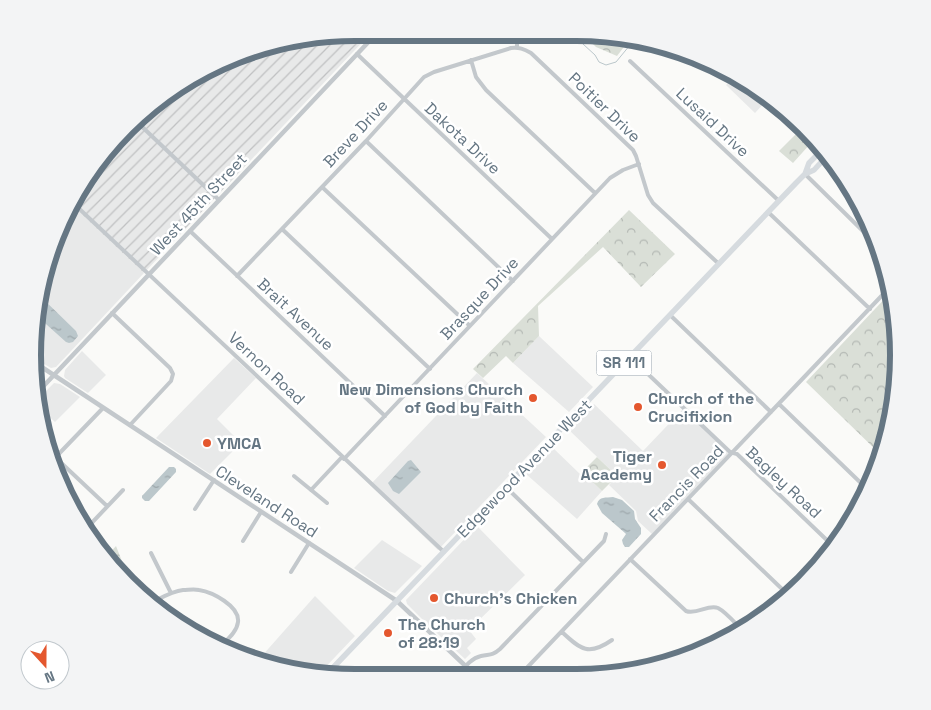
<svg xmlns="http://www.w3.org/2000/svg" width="931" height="710" viewBox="0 0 931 710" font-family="'Space Grotesk',sans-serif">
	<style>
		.built { fill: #e8e9e9 }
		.industrial { fill: url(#industrial-furrows) }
		.forest { fill: url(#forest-crowns) }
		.water { fill: url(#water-ripples) }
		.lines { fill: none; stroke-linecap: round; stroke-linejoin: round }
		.stream { stroke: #bbc7cb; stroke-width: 1 }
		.minor { stroke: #c3c8cc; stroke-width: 4 }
		.tertiary { stroke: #c3c8cc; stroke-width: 4.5 }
		.primary { stroke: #d6dbdf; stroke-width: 5.5 }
		.poi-dot { fill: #e4572e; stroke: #fff; stroke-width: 2 }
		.labels { text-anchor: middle; stroke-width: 5; stroke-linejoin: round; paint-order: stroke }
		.shield { fill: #fff; stroke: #939fa8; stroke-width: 1 }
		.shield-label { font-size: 15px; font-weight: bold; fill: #657683 }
		.street-label { font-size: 16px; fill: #657683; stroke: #fff }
		.poi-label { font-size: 16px; font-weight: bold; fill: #657683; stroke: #fff; text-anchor: start }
		.rim { fill: none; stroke: #657683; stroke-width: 6 }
	</style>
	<defs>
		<pattern id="industrial-furrows" width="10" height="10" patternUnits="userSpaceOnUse" patternTransform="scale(1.25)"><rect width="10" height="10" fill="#e8e9e9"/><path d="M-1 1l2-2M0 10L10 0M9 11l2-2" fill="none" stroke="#c0c1c2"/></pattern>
		<pattern id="forest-crowns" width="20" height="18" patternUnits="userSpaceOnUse" patternTransform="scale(1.25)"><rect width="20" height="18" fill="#dadfd7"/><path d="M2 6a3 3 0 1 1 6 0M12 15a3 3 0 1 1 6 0" fill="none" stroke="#b4b9b4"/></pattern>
		<pattern id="water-ripples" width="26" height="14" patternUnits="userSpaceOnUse" patternTransform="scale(1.25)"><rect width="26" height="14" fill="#bbc7cb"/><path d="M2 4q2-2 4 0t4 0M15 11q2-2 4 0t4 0" fill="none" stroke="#9ca6aa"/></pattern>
	</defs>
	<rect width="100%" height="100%" fill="#fafaf8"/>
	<path class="built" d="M734,77L755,87L777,109L767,100L755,113L726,85Z
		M74,206L144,273L56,367L51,368L34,358L39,292L54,248L70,230L62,222L64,217Z
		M539,336L593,387L569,412L513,363Z
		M82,351L106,375L88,393L65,378L64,376L65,370Z
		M234,358L256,378L217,419L241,443L210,474L156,438Z
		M477,373L546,437L438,550L370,485Z
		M54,383L60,384L80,397L55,422L39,407L38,399Z
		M594,404L643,451L683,409L729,454L652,534L638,521L636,511L609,485L617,476L569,430Z
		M552,447L580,474L582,472L602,491L577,519L526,474Z
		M477,526L525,575L469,630L476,639L467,648L471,653L465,659L427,624L407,604L406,600Z
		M382,540L422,566L395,593L388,591L354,568Z
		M315,596L355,636L318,675H313L261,657Z"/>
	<path class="industrial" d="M355,33H371L144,273L71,204L113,142L194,76L271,44Z"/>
	<path class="forest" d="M582,33H597L630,39L617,56L596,47Z
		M799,131L811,143L793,163L779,151Z
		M629,210L675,254L641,287L603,247L538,306L539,336L513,363L506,356L483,378L473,369Z
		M892,291V418L878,452L806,382Z
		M597,457L617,476L602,491L582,472Z
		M116,546L131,584L106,557Z"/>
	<path class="water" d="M39,295L76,331L78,336L73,342L69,343L66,342L37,316Z
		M411,460L421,472L399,494L393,491L388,483L408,461Z
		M169,467H174L176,469V472L149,501H145L142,498V496Z
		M613,497L622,500L634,511L635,519L641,528V534L629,547H625L623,544L622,540L626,534L625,533L602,513L597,504C599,496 606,498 613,497Z"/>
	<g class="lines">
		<path class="stream" d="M571,33L595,55L599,62L606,65L616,62L635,39"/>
		<path class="minor" d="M366,33L374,36
			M517,47V33
			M357,54L552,239
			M471,60L476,77L486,90L595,193
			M630,61L779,201
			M137,122L219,200
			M366,141L513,281
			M805,174L869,237
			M322,187L470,326
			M72,202L444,552
			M768,212L870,309
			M282,229L430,369
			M190,231L385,416
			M237,276L366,141L424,77L434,72L511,48C519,47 524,49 531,53L633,150L636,156L648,195L653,203L719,264
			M112,313L170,368L173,374L171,381L130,425
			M670,315L771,412
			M630,357L730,452L737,454L833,546
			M779,404L864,486
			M56,458L107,506
			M344,459L610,178L623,170L639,164
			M51,462L103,408
			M294,476L327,503
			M504,488L511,492L583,562
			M311,490L342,457
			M688,499L782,589L785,594
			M195,509L214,480
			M85,530L123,490
			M243,541L261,512
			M151,553L171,593
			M630,559L686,611C697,615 708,604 718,608C726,612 736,624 742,630
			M291,572L309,543
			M151,603C161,598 172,591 183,590C188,590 194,589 199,590C212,592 240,606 238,622C237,631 229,638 223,644
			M562,632C581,650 589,656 612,640
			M458,675C464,668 471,658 481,656C490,654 492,656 500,649L604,541L606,534
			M520,675L890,287"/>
		<path class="tertiary" d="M34,362L397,601L475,675
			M37,393L377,33"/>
		<path class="primary" d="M805,174L814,170L826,157
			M326,675L796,183L805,174L809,163L820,152"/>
	</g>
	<g class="poi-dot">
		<circle cx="533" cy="398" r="5"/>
		<circle cx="638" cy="407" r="5"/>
		<circle cx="207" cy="443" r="5"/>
		<circle cx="662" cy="465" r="5"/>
		<circle cx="434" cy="598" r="5"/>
		<circle cx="388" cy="633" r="5"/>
	</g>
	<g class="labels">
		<rect class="shield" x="596.5" y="350.5" width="55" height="25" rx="4"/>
		<g class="shield-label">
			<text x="624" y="368">SR 111</text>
		</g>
		<g class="street-label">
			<text transform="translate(605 107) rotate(44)" y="6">Poitier Drive</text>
			<text transform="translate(713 122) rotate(43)" y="6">Lusaid Drive</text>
			<text transform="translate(355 133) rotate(-47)" y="6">Breve Drive</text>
			<text transform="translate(463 138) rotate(43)" y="6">Dakota Drive</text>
			<text transform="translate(198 204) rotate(-47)" y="6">West 45th Street</text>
			<text transform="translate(479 298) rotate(-47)" y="6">Brasque Drive</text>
			<text transform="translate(296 314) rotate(43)" y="6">Brait Avenue</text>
			<text transform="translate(267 368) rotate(43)" y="6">Vernon Road</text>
			<text transform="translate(524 468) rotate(-46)" y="6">Edgewood Avenue West</text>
			<text transform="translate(784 482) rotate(43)" y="6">Bagley Road</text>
			<text transform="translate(686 483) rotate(-46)" y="6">Francis Road</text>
			<text transform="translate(267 501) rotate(33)" y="6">Cleveland Road</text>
		</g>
		<g class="poi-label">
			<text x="523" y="395" text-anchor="end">New Dimensions Church<tspan x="523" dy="18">of God by Faith</tspan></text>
			<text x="648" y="404">Church of the<tspan x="648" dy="18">Crucifixion</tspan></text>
			<text x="217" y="449">YMCA</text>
			<text x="652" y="462" text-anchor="end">Tiger<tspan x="652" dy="18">Academy</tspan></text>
			<text x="444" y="604">Church's Chicken</text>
			<text x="398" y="630">The Church<tspan x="398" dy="18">of 28:19</tspan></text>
		</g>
	</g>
	<path d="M0 0H931V710H0ZM355 41H576A314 314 0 0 1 890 355V355A314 314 0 0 1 576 669H355A314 314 0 0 1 41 355V355A314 314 0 0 1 355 41Z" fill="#f3f4f5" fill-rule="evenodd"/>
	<path class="rim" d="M355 41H576A314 314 0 0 1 890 355V355A314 314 0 0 1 576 669H355A314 314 0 0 1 41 355V355A314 314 0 0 1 355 41Z"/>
	<g transform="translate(45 665) rotate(159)"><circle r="24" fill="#ffffff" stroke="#c1c8cd"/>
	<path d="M0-4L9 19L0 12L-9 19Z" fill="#e4572e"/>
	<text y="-8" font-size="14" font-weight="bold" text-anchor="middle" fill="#657683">N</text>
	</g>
</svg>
